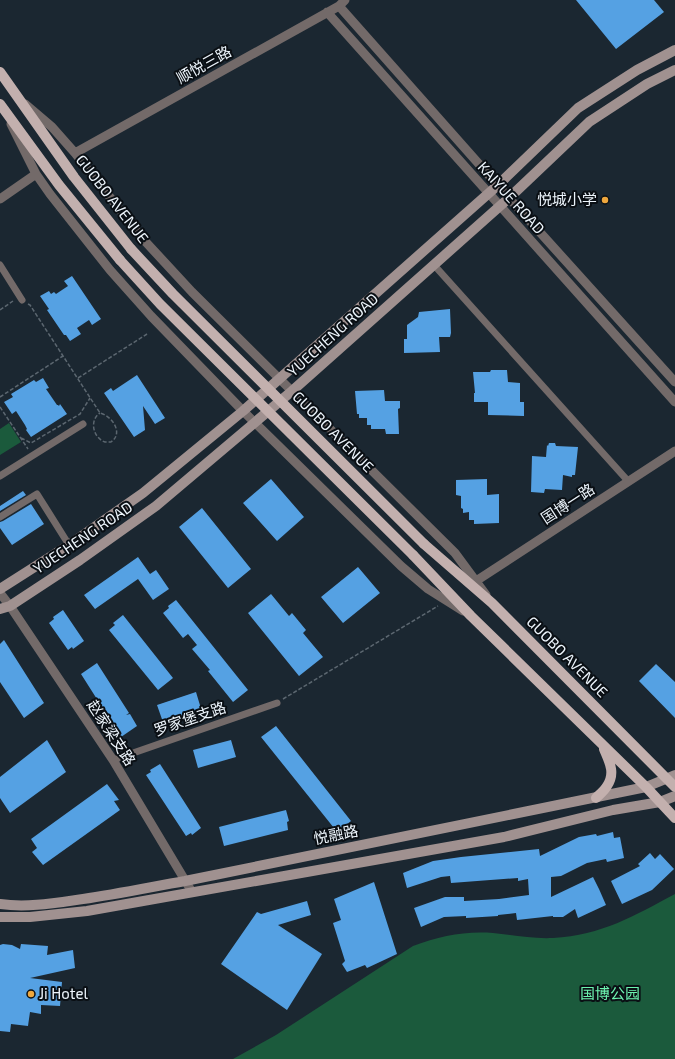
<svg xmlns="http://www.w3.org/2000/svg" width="675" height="1059" viewBox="0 0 675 1059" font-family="'Exo 2','Noto Sans SC',sans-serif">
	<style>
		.green { fill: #1b5a3c }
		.building { fill: #55a1e3 }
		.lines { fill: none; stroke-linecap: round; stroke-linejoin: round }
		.path { stroke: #5c6770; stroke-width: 1.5; stroke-dasharray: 4 2; stroke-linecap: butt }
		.minor { stroke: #736a69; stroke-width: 7 }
		.tertiary { stroke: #736a69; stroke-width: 9 }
		.secondary { stroke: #a09190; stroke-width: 10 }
		.primary { stroke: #c3b0ae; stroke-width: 10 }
		.primary-bridge { stroke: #c3b0ae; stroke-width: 10 }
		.poi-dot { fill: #efa73d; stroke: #0a0f14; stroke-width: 1.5 }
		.labels { text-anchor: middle; stroke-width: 4; stroke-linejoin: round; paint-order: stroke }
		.street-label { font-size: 15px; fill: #edf5fc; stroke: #0a0f14 }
		.poi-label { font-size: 15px; fill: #edf5fc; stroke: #0a0f14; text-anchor: end }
		.park-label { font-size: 15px; fill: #6df4b0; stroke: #0a0f14 }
	</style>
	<rect width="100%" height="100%" fill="#1b2731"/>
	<path class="green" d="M9,423L21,442L0,455V429Z
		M675,894V1059H233L276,1035L413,946C440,936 464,931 493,933C513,935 533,939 553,938C602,935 634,916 675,894Z"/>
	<path class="building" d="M576,0H654L664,12L616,49Z
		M72,276L101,319L92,325L89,320L77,328L81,334L70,341L66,335H64L47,310L49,309L40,296L49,291L51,294L54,292L56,294L68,286L64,281Z
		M450,309L451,333L450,337H439L440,352L404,353V339H407V325L418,317L419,312Z
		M491,370H507L508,382L520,383V402H524V416L488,415V402H474V393H475L473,372H490Z
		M137,375L165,418L155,424L143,406L145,430L134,437L104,393L111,388L113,391Z
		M43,378L49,388L46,389L57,405H58L59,406L60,404L67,414L31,437L26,430L27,429L25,425L16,411L12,414L4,402L13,397L11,394L34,380L36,382Z
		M384,390L385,401H400V408L398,409L399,434H386L385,429H371V425H367V418H359V414H357L355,391Z
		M549,443H555L556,446L578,447L575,475H572V477L563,475L562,490L545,489L544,493L531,492L532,456L546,457L547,445L548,446Z
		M271,479L304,517L277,541L243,503Z
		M487,479V495L499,494V523L474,524V520H469V512L463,513V509L461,508V496L456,495V480Z
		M23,491L26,495L0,511V506Z
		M31,504L44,524L12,545L0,528V522L3,521Z
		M202,508L251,569L228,588L179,527Z
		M138,557L150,574L156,570L169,589L153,600L138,579L95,609L84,595Z
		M358,567L380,593L343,623L321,597Z
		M271,594L289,616L292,613L306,630L303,633L323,657L299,676L248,613Z
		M176,600L248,690L233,702L208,671L210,670L192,649L197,645L188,634L183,638L163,613L169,608L168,606Z
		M63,610L84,641L73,649L72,647L68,650L49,623L54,619L53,617Z
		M123,615L173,678L158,690L109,630L115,625L113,623Z
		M4,640L44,703L24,718L0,682V644Z
		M97,663L129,713L126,715L130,714L137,726L121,737L81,674Z
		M656,664L675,682V718L639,681Z
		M196,692L202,712L164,725L157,705Z
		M276,726L351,821L346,825L347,826L338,833L261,737Z
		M47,740L66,772L10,813L0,798V777Z
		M231,740L236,757L198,768L193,750Z
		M160,764L201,828L192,835L191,833L186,836L146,775L151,772L150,770Z
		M107,784L119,800L114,801L120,810L43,865L32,852L37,848L31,839Z
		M286,810L289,821L287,822L288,830L224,846L219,827Z
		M613,832L614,838L620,837L624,858L607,862L606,859L587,863L561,876L551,877V897L593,877L599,889L606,905L578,918L575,909L563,917H553V916L517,920L516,913L498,915V916L466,918V916L444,917L421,927L414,908L445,897H464V901L499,899L529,895L528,879L518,881V878L451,883L450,876L441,877L407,888L403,873L433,861L461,857L539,849L540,856L579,837L596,834L597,836Z
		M650,853L655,859L660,854L674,869L652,890L622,904L611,881L640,866L638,864Z
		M374,882L397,954L367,968L365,965L347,972L342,964L345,961L333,923L341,920L334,899Z
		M307,901L311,915L278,925L322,954L287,1010L221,964L257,912L261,914Z
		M3,944L12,945L20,949L21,944L48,946L47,955L73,950L75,968L30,978L62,982L60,1006L41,1005V1014L30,1012L28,1026L11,1024L10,1032L0,1031V945Z"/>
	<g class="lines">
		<path class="path" d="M28,304L30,305L100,413C112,416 124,433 111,442C109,442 107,442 105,442C93,438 89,420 100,413
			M0,310L13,301
			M78,378L147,334
			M0,397L63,356
			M0,407L28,449
			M21,438L31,443L80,414L90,398
			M283,699L438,606"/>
		<path class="minor" d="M0,265L22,300
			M434,265L628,481
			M0,476L83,424
			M0,517L37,494L69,545
			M113,760L277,703"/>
		<path class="tertiary" d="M339,6L509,198L675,382
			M327,12L675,402
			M25,104L52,127L75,153L143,239L192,292L455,553L486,595
			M11,124L36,174L50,194L110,270L151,316L243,411L401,566L428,589L463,611
			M75,153L339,6L345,0
			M0,199L36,174
			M476,581L675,451
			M0,593L10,606L113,760L192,892"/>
		<path class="secondary" d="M0,589L69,545L143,493L243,411L498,185L578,108L637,70L675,50
			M0,609L10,606L80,560L156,506L292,391L509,198L589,122L647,84L675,70
			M0,904C27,908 55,903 83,899C117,894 151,887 185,881L646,787L675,775
			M0,917H30L87,911L504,837L613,810L660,802L675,796"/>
		<path class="primary" d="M0,72L74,177L131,249
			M0,104L59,185L120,260
			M424,544L492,603L675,787
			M413,555L471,616L646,787L675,818
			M596,798C600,794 605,790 607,786C616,773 609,761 604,749"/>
		<path class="primary-bridge" d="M131,249L173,294L424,544
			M120,260L160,304L413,555"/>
	</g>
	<g class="poi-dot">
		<circle cx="605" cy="200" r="4"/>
		<circle cx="31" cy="994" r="4"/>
	</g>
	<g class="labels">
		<g class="street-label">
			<text transform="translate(204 65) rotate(-29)" y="5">顺悦三路</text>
			<text transform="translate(511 198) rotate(48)" y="5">KAIYUE ROAD</text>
			<text transform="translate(112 199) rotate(52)" y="5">GUOBO AVENUE</text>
			<text transform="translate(333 335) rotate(-42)" y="5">YUECHENG ROAD</text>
			<text transform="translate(333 432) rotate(45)" y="5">GUOBO AVENUE</text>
			<text transform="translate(568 504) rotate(-33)" y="5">国博一路</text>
			<text transform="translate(83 538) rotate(-34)" y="5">YUECHENG ROAD</text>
			<text transform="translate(567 657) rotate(45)" y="5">GUOBO AVENUE</text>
			<text transform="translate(190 719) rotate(-19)" y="5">罗家堡支路</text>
			<text transform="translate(111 733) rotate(57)" y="5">赵家梁支路</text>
			<text transform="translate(336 835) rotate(-11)" y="5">悦融路</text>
		</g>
		<g class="poi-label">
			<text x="597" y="205">悦城小学</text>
			<text x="39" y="999" text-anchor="start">Ji Hotel</text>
		</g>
		<g class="park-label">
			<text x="610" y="999">国博公园</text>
		</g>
	</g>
</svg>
